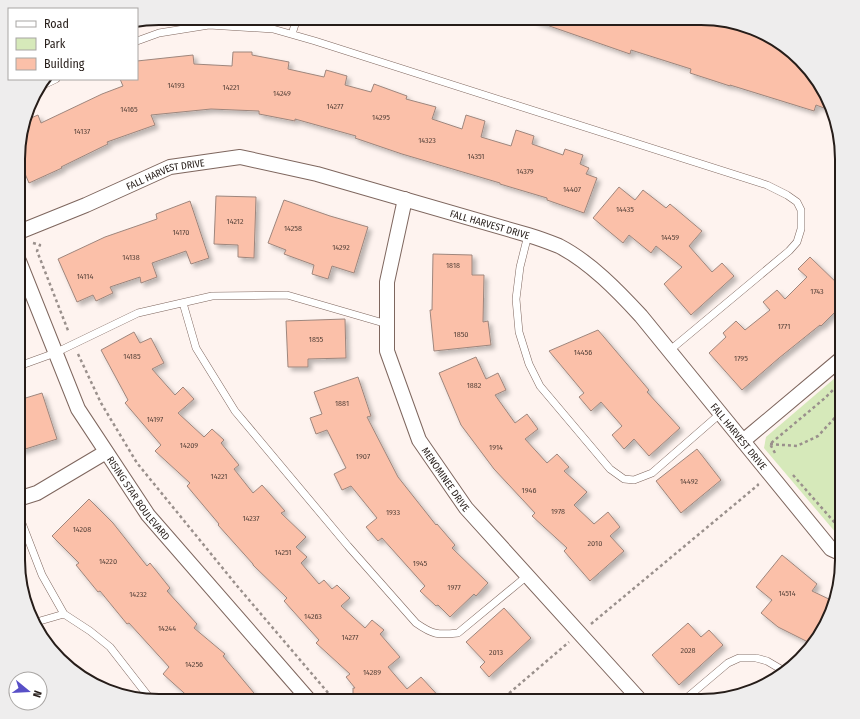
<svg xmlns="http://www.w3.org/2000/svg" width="860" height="719" viewBox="0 0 860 719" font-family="'Fira Sans Condensed',sans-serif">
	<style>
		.green { fill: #d6e9ba }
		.building { fill: #fbc0a9; stroke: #9e867d; filter: url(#shadow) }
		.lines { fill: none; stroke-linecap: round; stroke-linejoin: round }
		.service-casing { stroke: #7e665e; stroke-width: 8 }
		.minor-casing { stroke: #7e665e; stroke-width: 16 }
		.path { stroke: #9a908c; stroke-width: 2.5; stroke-dasharray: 3 3; stroke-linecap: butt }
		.service { stroke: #fff; stroke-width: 7 }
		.minor { stroke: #fff; stroke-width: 14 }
		.labels { text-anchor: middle; stroke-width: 3.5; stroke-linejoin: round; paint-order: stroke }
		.number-label { font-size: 8px; fill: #5b463d }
		.street-label { font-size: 10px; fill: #261d19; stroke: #fff }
		.rim { fill: none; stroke: #261d19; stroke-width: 2 }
	</style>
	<defs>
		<filter id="shadow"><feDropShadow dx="3.5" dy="3.5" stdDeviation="2" flood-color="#0004"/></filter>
	</defs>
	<rect width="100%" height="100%" fill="#fef3ef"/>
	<path class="green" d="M842,372V540L764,448L766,437Z"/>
	<path class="building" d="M535,18H702L773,41L801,59L831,105L832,111L816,105L814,111L730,85V86L690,73L691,69L631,50L630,54L535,21Z
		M233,52H252V55L289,62L288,69L324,77L326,70L347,76L345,85L371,92L374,84L407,96L406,99L436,107L432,119L462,129L466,115L485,121L481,137L511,146L516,130L534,136L532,144L563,155L565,149L583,155L580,164L589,168L586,174L597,178L584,213L547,200V198L500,184V183L402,154L355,138L356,136L295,119V121L259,114V111L211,109L151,115L155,125L107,142L108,144L61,167L62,168L29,183L19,160V140L26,120L38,115L41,123L102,94L123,86L120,79H137V61L193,55L194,64L232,66Z
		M619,187L635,200L643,190L666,208L670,204L702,231L689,246L712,272L722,263L734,276L691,315L664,284L682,267L656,246L651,253L629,235L623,243L593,218Z
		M216,196L256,197L254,258L238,257V245L214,244Z
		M284,200L330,216L368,227L354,273L332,266L328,279L312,274L314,265L284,254L286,250L268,243Z
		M190,201L209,258L191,264L186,251L152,263L157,277L141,283L140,277L110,287L113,293L96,301L93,295L77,302L58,259L105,237L157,219L156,214Z
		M433,254L472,255V275H484L483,322L488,321L491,345L434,351L430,310H432Z
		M810,257L842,288V305L821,326L820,325L779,358L742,390L709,353L726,337L723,333L736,321L745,330L770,310L763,302L777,290L785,299L807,277L798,269Z
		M345,319L346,358L308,359V367H288L286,321Z
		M598,330L649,390L647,392L680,428L649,456L634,439L624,449L612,435L622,426L601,402L591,411L579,397L584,393L549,351Z
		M134,332L140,343L151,338L164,363L152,369L175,395L183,387L194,399L178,413L204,437L212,429L224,440L221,443L239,465L234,469L253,493L262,485L285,511L281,513L306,537L296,547L307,557L301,563L319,584L324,580L332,589L337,585L350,598L341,606L365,628L372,620L384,630L380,634L400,657L388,667L407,689L421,677L443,701H353V688H355L346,677L350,674L316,643L319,640L284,601L287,598L253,565V564L218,525L219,524L187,486L190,483L155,451L161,445L125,403L128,400L101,350Z
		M476,357L486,379L498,373L506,390L495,395L515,423L527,414L538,429L525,439L547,463L557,454L569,467L564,471L587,492L574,505L594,524L608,512L620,527L610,536L624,551L590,581L564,551L567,548L532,516L535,513L494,469L461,425L439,373Z
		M358,377L371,416L367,417L398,477L436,525L437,524L455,545L452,548L488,583L476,596L474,594L450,617L438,605L436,606L420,591L425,586L382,538L378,541L366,527L377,518L351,486L342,490L334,474L346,468L327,430L316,434L310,418L322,414L314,392Z
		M42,393L57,439L19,451V400Z
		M697,449L721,480L681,513L656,481Z
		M89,499L113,523L147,566L150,563L170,588L167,591L197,624L194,628L225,654L223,656L254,693L245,701H193L163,674L169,667L129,623L127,624L100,591L98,592L76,565L79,563L52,536Z
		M782,555L817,584L812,591L833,601L828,622L812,644L778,627L761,613L772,600L756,587Z
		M504,608L531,638L489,677L480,667L485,662L466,642Z
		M688,623L701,637L709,630L723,645L679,685L652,655Z"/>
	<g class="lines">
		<g class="service-casing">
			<path id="service" d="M292,34L297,18
				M137,41L159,33L209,25L273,29L315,41L767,185L787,195L797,202L801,210V229L797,242L789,251L669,351
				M37,88L56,79
				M528,235L520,267L516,299L519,332L529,364L540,386L610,469L624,479L634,480L652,473L721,413
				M183,303L196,348L235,411L348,546L416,623C433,635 438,635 458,633L527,576
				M19,366L55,353L138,313L212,296L287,295L387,324
				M18,513L42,575L64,614L90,631L110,647L152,701
				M33,623L64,614
				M683,701L728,663L739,658H756L767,661L784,671"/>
		</g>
		<g class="minor-casing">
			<g id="minor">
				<path id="s1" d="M405,199L387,282V351L419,440L466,508L641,701"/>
				<path id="s2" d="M19,232L86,205L170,167L240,157L317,174L528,235C538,238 549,242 559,246C590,262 618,291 641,316L831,549L842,554"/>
				<path id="s3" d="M19,261L78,409L148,515L310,701"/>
				<path d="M743,441L842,358"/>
				<path d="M18,499L37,493L106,452"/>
			</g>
		</g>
		<path class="path" d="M19,202L24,205L21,213
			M33,243L40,245L37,251L69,333
			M78,354L101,403L137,463L238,587L335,701
			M770,444L797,446L818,436L842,410
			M775,453L770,444L825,398L842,381
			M793,475L842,531
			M591,624L758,485L757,484
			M500,701L569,642"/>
		<use href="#service" class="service"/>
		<use href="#minor" class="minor"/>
	</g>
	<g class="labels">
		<g class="number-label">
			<text x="176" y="88">14193</text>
			<text x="231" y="90">14221</text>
			<text x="282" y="96">14249</text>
			<text x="335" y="109">14277</text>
			<text x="129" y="112">14165</text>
			<text x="381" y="120">14295</text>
			<text x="82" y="134">14137</text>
			<text x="427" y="143">14323</text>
			<text x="476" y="159">14351</text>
			<text x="525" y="174">14379</text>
			<text x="572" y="192">14407</text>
			<text x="625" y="212">14435</text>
			<text x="235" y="224">14212</text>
			<text x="293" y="231">14258</text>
			<text x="181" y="235">14170</text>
			<text x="670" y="240">14459</text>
			<text x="341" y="250">14292</text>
			<text x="131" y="260">14138</text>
			<text x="453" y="268">1818</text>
			<text x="85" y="279">14114</text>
			<text x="817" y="294">1743</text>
			<text x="784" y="329">1771</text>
			<text x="461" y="337">1850</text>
			<text x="316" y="342">1855</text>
			<text x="583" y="355">14456</text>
			<text x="132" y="359">14185</text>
			<text x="741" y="361">1795</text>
			<text x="474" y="388">1882</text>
			<text x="342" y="406">1881</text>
			<text x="155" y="422">14197</text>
			<text x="189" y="448">14209</text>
			<text x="496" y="450">1914</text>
			<text x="363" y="459">1907</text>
			<text x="219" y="479">14221</text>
			<text x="689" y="484">14492</text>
			<text x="529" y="493">1946</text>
			<text x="558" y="514">1978</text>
			<text x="393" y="515">1933</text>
			<text x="251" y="521">14237</text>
			<text x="82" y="532">14208</text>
			<text x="595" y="546">2010</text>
			<text x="283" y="555">14251</text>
			<text x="108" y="564">14220</text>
			<text x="420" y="566">1945</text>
			<text x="454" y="590">1977</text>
			<text x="787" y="596">14514</text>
			<text x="138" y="597">14232</text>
			<text x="313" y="619">14263</text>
			<text x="167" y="631">14244</text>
			<text x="350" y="640">14277</text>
			<text x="688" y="653">2028</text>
			<text x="496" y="655">2013</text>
			<text x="194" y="667">14256</text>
			<text x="372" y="675">14289</text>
		</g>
		<g class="street-label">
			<text dy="4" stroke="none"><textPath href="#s2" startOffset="158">FALL HARVEST DRIVE</textPath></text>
			<text dy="4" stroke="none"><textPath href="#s2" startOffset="494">FALL HARVEST DRIVE</textPath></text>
			<text dy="4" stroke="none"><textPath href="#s2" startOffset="830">FALL HARVEST DRIVE</textPath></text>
			<text dy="4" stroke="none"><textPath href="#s1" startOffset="296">MENOMINEE DRIVE</textPath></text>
			<text dy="4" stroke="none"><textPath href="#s3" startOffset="267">RISING STAR BOULEVARD</textPath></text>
		</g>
	</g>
	<path d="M0 0H860V719H0ZM159 25H701A134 134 0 0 1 835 159V560A134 134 0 0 1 701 694H159A134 134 0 0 1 25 560V159A134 134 0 0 1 159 25Z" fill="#eeeded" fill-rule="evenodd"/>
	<path class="rim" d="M159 25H701A134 134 0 0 1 835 159V560A134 134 0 0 1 701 694H159A134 134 0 0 1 25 560V159A134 134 0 0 1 159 25Z"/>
	<rect x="8" y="8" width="130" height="72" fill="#ffffff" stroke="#a8a5a3"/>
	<rect x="16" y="21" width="20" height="6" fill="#ffffff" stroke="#a8a5a3"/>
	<text x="44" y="28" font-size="12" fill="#261d19">Road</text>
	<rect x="16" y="38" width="20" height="12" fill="#d6e9ba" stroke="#a8a5a3"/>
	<text x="44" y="48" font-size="12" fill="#261d19">Park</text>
	<rect x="16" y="58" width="20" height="12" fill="#fbc0a9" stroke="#a8a5a3"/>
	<text x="44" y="68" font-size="12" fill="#261d19">Building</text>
	<g transform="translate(28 691) rotate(108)"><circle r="19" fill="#ffffff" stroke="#a8a5a3"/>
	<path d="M0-3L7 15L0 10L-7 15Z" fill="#584fc7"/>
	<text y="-6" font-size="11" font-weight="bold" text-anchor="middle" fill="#261d19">N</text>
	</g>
</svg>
